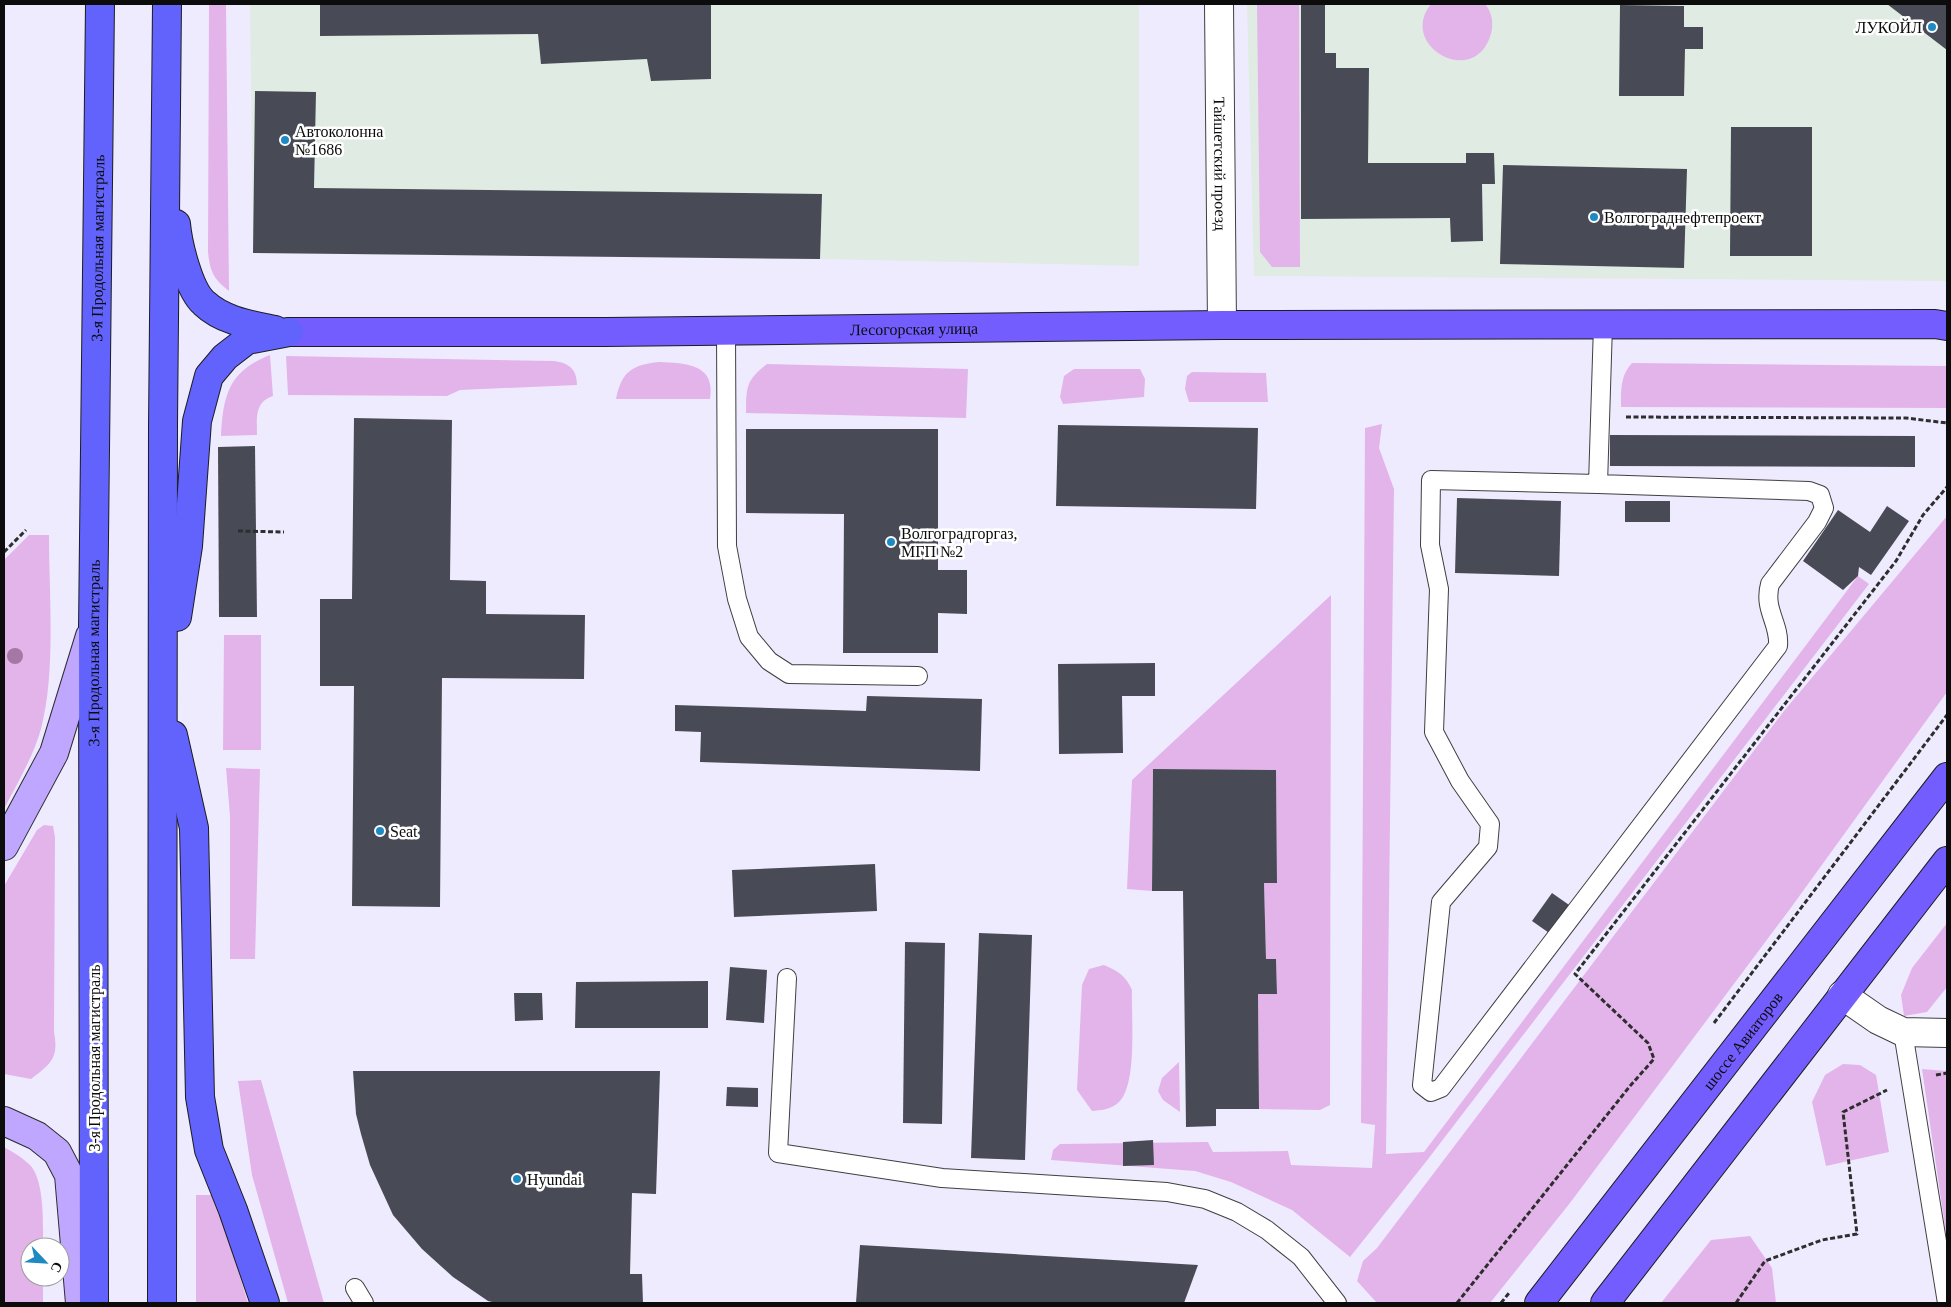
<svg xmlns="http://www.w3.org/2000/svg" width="1951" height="1307" viewBox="0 0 1951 1307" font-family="Georgia,serif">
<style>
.industrial{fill:#e0ece3}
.green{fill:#e3b4ea}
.building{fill:#484b55}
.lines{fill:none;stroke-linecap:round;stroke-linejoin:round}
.service-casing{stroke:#3f3f3f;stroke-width:20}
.minor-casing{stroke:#3f3f3f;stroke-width:30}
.secondary-casing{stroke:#2e2e2e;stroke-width:30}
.primary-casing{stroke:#1d1d1d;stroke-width:30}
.trunk-casing{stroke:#1d1d1d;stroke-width:30}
.path{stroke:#2e2e2e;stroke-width:3;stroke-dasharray:5 2.5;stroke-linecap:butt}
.service{stroke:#fff;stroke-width:18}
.minor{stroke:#fff;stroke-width:28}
.secondary{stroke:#bfa6ff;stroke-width:28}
.primary{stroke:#745dfe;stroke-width:28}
.trunk{stroke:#6163fc;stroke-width:28}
.tree{fill:#a478a3}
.poi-dot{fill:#1f89c1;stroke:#fff;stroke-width:2}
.labels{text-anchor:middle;stroke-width:5;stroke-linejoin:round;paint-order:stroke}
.poi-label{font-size:16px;fill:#0c0c0c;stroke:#fff;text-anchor:start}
.street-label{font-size:16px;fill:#0c0c0c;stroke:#fff}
</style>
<rect width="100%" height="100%" fill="#efebff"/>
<g class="industrial">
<polygon points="250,4 1139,4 1139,266 820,259 253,253"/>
<polygon points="1247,4 1947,4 1947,281 1254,276"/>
</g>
<g class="green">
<path d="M209,4h17l3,287c-16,-12 -19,-20 -21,-39z"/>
<polygon points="1257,4 1299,4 1300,267 1272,267 1260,252"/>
<path d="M1431,4h54c8,9 9,22 5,33 -18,51 -92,8 -59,-33z"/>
<path d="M270,355l3,41c-19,6 -16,23 -16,39l-36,1c2,-41 8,-65 49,-81z"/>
<path d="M286,356l268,5c15,2 23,8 23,24l-117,5 -13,6 -159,-1z"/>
<path d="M659,362c27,1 57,2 51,37h-94c6,-28 16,-34 43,-37z"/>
<path d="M1632,363l315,3v42l-326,-1c0,-16 -1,-31 11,-44z"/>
<path d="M767,364l201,5 -2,49 -220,-5c0,-25 0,-33 21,-49z"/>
<polygon points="1074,369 1140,369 1145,379 1144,397 1063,404 1060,397 1064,376"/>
<polygon points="1192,372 1266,373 1268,402 1189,402 1185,389 1187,376"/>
<polygon points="1382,424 1379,448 1394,489 1386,1154 1424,1152 1858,576 1869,584 1425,1163 1350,1257 1292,1210 1231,1182 1195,1171 1051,1160 1053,1150 1060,1144 1208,1142 1213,1152 1288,1151 1291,1165 1372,1168 1375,1125 1361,1123 1365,428"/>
<polygon points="1947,516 1947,692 1790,909 1570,1203 1490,1303 1377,1303 1357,1281 1363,1261 1377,1248 1784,711"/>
<path d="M29,535h20c0,60 7,137 -8,194 -8,28 -24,55 -37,80v-249z"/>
<polygon points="1331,595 1330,1105 1320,1110 1259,1109 1258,994 1277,994 1276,959 1266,959 1264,883 1277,882 1276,771 1153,770 1152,891 1127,889 1132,780"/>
<polygon points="224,635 261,635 261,750 223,750"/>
<polygon points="226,768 260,769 255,959 230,959 230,816"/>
<path d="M44,825l9,1 2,11 -1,195c5,26 -3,32 -23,47l-27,-5v-188l33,-56z"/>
<polygon points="1947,923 1947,987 1927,1012 1904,1016 1901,995 1912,968"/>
<path d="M1104,965c14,6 22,11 28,25 -1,26 6,96 -14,113 -8,7 -17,7 -26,8l-15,-21 5,-105 7,-16z"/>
<polygon points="1179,1062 1180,1112 1163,1100 1158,1091 1162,1078"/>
<polygon points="1843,1064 1860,1065 1876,1075 1889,1152 1826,1166 1812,1102 1825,1075"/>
<polygon points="1922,1069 1947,1071 1947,1240"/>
<polygon points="261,1080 324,1303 288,1303 252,1175 238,1081"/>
<path d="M4,1147c9,5 19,11 26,18 15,16 13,61 13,82h-13v30h13v26h-39z"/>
<polygon points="196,1195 215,1195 248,1303 196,1303"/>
<polygon points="1750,1236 1772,1268 1776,1303 1661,1303 1711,1240"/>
</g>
<g class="building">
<polygon points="320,4 711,4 711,79 651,81 647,59 541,64 538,34 320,36"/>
<polygon points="1301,4 1325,4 1325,53 1336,53 1336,68 1369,68 1368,163 1466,163 1466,153 1494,153 1495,184 1482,184 1483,241 1451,242 1450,218 1301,219"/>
<polygon points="1887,4 1947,4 1947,50"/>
<polygon points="1620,5 1684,6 1684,27 1703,27 1703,49 1685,49 1684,96 1619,96"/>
<polygon points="255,91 316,92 314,188 822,194 820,259 253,253"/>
<polygon points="1731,127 1812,127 1812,256 1730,256"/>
<polygon points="1503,165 1687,169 1684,268 1500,264"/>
<polygon points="354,418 452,420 450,580 486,581 486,614 585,615 584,679 442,678 440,907 352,906 354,686 320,686 320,599 352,599"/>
<polygon points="1058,425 1258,428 1256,509 1056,506"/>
<polygon points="746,429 938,429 938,570 967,570 967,614 938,613 938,653 843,653 844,514 746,513"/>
<polygon points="1610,435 1915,436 1915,467 1610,466"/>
<polygon points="255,446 257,617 219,617 218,447"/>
<polygon points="1457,498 1561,501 1559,576 1455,573"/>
<rect x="1625" y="501" width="45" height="21"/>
<polygon points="1887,506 1909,521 1871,575 1859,567 1858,576 1843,590 1803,561 1838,510 1870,532"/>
<polygon points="1155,663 1155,696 1122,696 1123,753 1059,754 1058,664"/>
<polygon points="867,696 982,699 980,771 700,762 701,732 675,731 675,705 866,711"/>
<polygon points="1153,769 1276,770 1277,883 1264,883 1266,959 1276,959 1277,994 1258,994 1259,1109 1216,1109 1216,1126 1186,1127 1183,891 1152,891"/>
<polygon points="875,864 877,911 734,917 732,870"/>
<polygon points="1552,893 1572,907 1552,935 1532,921"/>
<polygon points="979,933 1032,935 1025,1160 971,1158"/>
<polygon points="905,942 945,943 942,1124 903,1123"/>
<polygon points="730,967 767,970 764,1023 726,1020"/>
<polygon points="708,981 708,1028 575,1028 576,982"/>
<polygon points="514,993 542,993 543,1020 515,1021"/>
<polygon points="353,1071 660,1071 656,1194 632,1193 630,1274 642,1274 643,1303 496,1303 488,1301 453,1277 422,1249 393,1215 370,1165 361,1134 356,1114"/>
<polygon points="727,1087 758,1088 758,1107 726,1106"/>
<polygon points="1153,1140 1154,1165 1123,1166 1123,1142"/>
<polygon points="860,1245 1198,1265 1184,1303 856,1303"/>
</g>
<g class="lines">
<g class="service-casing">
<g id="service">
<polyline points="726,330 727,546 737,599 749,637 769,661 789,674 918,676"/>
<path d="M1598,484l-167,-4 -1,65 9,44 -5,143 26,49 30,43 -2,23 -47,55 -19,183 9,7 10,-4 337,-442c2,-23 -15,-36 -8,-62l47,-62 7,-14 -4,-13 -11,-4 -211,-7 5,-159"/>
<polyline points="787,978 778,1153 942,1178 1167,1192 1205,1199 1237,1212 1267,1230 1301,1257 1337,1303"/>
<polyline points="1903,1032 1947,1303"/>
<polyline points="355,1288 364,1303"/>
</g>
</g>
<g class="minor-casing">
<g id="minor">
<path id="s1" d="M1219,4l3,321"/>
<polyline points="1842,995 1878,1020 1903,1032 1947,1033"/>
</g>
</g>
<g class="secondary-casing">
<g id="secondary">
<polyline points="4,846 54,753 90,636"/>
<polyline points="4,1121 37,1136 57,1152 69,1175 80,1303"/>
</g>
</g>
<g class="primary-casing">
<g id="primary">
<path id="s2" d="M289,332h317l616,-7 713,-1 12,2"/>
<path id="s3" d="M1539,1303l408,-526"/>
<polyline points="1605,1303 1947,861"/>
</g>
</g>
<g class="trunk-casing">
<g id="trunk">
<path d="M176,224c2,21 13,66 28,79 19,18 47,22 71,27"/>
<polyline points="177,617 188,546 197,421 209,376 225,357 247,340 289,332"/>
<polyline points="173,735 194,828 200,1097 209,1150 233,1210 265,1303"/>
<path id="s4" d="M94,1303l-1,-675 7,-624"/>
<polyline points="162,1303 163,425 167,4"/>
</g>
</g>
<g class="path">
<polyline points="1626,417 1906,418 1947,423"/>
<polyline points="238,531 284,532"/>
<polyline points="4,552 26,530"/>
<polyline points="1714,1023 1947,715"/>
<polyline points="1936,1075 1947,1073"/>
<polyline points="1457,1303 1630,1086 1654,1059 1648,1043 1575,974 1896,561 1923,515 1947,487"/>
<polyline points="1501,1303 1509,1293"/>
<polyline points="1736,1303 1765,1261 1822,1240 1857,1234 1843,1112 1887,1090"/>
</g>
<use href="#service" class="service"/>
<use href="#minor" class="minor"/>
<use href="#secondary" class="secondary"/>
<use href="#primary" class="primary"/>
<use href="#trunk" class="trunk"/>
</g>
<circle class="tree" cx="15" cy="656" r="8"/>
<g class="poi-dot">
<circle cx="1932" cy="27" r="5"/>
<circle cx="285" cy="140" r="5"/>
<circle cx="1594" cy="217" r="5"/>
<circle cx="891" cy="542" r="5"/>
<circle cx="380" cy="831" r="5"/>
<circle cx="517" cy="1179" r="5"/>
</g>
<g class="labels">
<g class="poi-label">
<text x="1922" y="33" text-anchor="end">ЛУКОЙЛ</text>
<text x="295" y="137">Автоколонна<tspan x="295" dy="18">№1686</tspan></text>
<text x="1604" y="223">Волгограднефтепроект</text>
<text x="901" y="539">Волгоградгоргаз,<tspan x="901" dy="18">МГП №2</tspan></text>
<text x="390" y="837">Seat</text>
<text x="527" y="1185">Hyundai</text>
</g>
<g class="street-label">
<text dy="6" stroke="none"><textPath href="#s1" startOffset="160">Тайшетский проезд</textPath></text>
<text dy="6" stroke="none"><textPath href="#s4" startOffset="1055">3-я Продольная магистраль</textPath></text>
<text dy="6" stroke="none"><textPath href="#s2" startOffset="625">Лесогорская улица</textPath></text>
<text dy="6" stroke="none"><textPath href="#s4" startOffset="650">3-я Продольная магистраль</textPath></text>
<text dy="6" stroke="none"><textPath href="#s3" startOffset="332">шоссе Авиаторов</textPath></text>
<text transform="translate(94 1058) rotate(-90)" y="6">3-я Продольная магистраль</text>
</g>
</g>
<rect width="1951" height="1307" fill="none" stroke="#0c0c0c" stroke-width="10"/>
<g transform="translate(45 1262) rotate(115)"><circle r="24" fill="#ffffff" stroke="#9e9e9e"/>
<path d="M0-4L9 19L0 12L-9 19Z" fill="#1f89c1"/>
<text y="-8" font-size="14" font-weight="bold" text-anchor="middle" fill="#0c0c0c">С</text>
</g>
</svg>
